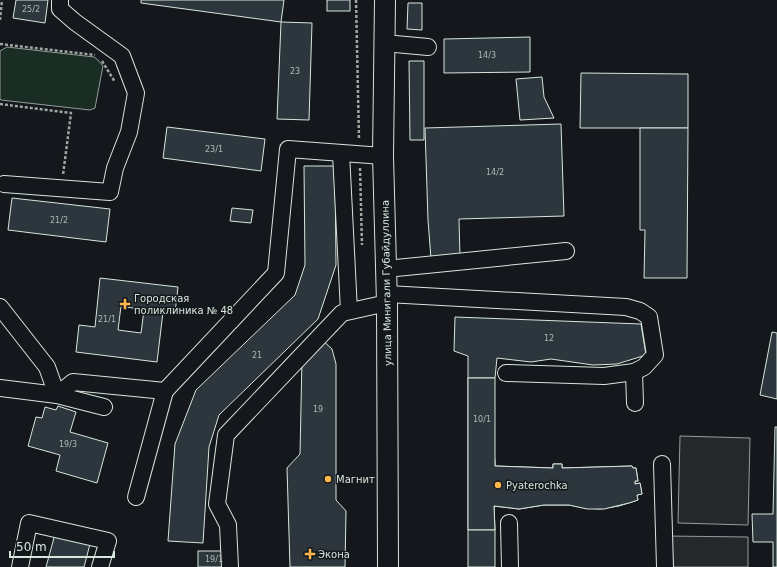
<svg xmlns="http://www.w3.org/2000/svg" width="777" height="567" viewBox="0 0 777 567" font-family="'DejaVu Sans',sans-serif">
<style>
.green{fill:#1a2d24;stroke:#939e99}
.parking{fill:#24282b;stroke:#939e99}
.building{fill:#2c363c;stroke:#d8e6dc;fill-rule:evenodd}
.lines{fill:none;stroke-linecap:round;stroke-linejoin:round}
.minor-casing{stroke:#d8e6dc;stroke-width:18}
.major-casing{stroke:#d8e6dc;stroke-width:22}
.path{stroke:#9da8a2;stroke-width:2.5;stroke-dasharray:3 2;stroke-linecap:butt}
.minor{stroke:#14181c;stroke-width:16}
.major{stroke:#14181c;stroke-width:20}
.poi-dot{fill:#ffb74d;stroke:#14181c;stroke-width:1.5}
.labels{text-anchor:middle;stroke-width:3;stroke-linejoin:round;paint-order:stroke}
.number-label{font-size:8px;fill:#adbab4}
.street-label{font-size:10px;fill:#d8e6dc;stroke:#14181c}
.poi-label{font-size:10px;fill:#d8e6dc;stroke:#14181c;text-anchor:start}
</style>
<rect width="100%" height="100%" fill="#14181c"/>
<polygon class="green" points="7,47 94,57 98,60 103,66 95,108 90,110 1,100 0,99 0,51"/>
<g class="parking">
<polygon points="680,436 750,438 748,525 678,523"/>
<polygon points="667,536 748,537 748,567 668,567"/>
</g>
<g class="building">
<polygon points="16,0 48,0 45,23 13,18"/>
<polygon points="141,0 284,0 281,22 141,3"/>
<rect x="327" y="0" width="23" height="11"/>
<polygon points="408,3 422,3 422,30 407,29"/>
<polygon points="281,22 312,23 309,120 277,119"/>
<polygon points="530,37 530,72 444,73 444,39"/>
<polygon points="409,61 424,61 424,140 410,140"/>
<polygon points="581,73 688,74 688,128 580,128"/>
<polygon points="542,77 544,97 554,118 520,120 516,79"/>
<polygon points="561,124 564,216 459,219 460,258 431,259 428,220 425,128"/>
<polygon points="167,127 265,139 261,171 163,158"/>
<polygon points="640,128 688,128 687,278 644,278 645,230 640,230"/>
<polygon points="304,166 335,166 336,265 318,319 219,415 209,447 203,543 168,541 175,444 196,390 295,295 305,265"/>
<polygon points="12,198 110,209 106,242 8,230"/>
<polygon points="232,208 253,210 251,223 230,221"/>
<path d="M100,278l78,9 -3,26 -12,-1 -6,50 -81,-10 3,-27 16,2zM121,306l23,4 -3,23 -23,-3z"/>
<polygon points="455,317 641,324 646,355 617,364 593,365 551,359 531,362 497,358 495,378 468,378 468,356 454,351"/>
<polygon points="772,332 777,333 777,399 760,395"/>
<polygon points="320,338 332,349 336,364 336,500 346,511 345,567 290,567 287,468 300,454 302,358"/>
<polygon points="468,378 495,460 495,466 553,468 553,464 562,464 562,468 632,466 633,468 636,468 638,481 635,481 635,484 640,483 642,494 637,495 638,500 619,506 600,509 585,508 569,505 544,505 519,509 494,506 495,530 468,530"/>
<polygon points="468,378 495,378 495,466 553,468 553,464 562,464 562,468 632,466 633,468 636,468 638,481 635,481 635,484 640,483 642,494 637,495 638,500 629,503 604,509 587,509 569,505 544,505 519,509 494,506 495,530 468,530"/>
<polygon points="58,406 76,412 70,432 108,443 97,483 56,471 60,455 28,446 36,417 42,418 45,407 56,410"/>
<polygon points="775,427 777,427 777,567 773,567 773,542 753,542 752,514 773,514"/>
<rect x="468" y="530" width="27" height="37"/>
<polygon points="55,534 90,544 84,567 46,567"/>
<rect x="198" y="551" width="32" height="16"/>
</g>
<g class="lines">
<g class="minor-casing">
<g id="minor">
<polyline points="384,43 428,47"/>
<polyline points="341,153 349,311"/>
<polyline points="4,184 110,192 115,168 129,132 136,93 122,56 75,22 60,9 60,0"/>
<polyline points="386,269 566,251"/>
<polyline points="387,294 626,307 640,311 649,317 655,355 644,367 634,372 604,376 506,373"/>
<polyline points="0,307 47,367 57,395 73,382 165,391 276,273 288,149 383,156"/>
<polyline points="634,372 635,403"/>
<polyline points="0,388 57,395 104,407"/>
<polyline points="662,464 665,567"/>
<polyline points="136,497 165,391"/>
<polyline points="509,523 510,567"/>
<polyline points="20,567 29,523 108,541 100,567"/>
<polyline points="230,567 228,525 217,504 226,435 342,313 387,303"/>
</g>
</g>
<g class="major-casing">
<polyline id="major" points="385,0 383,156 387,303 388,567"/>
</g>
<g class="path">
<polyline points="356,0 359,139"/>
<polyline points="0,20 2,0"/>
<polyline points="0,44 95,55"/>
<polyline points="102,61 115,82"/>
<polyline points="0,104 71,113 63,175"/>
<polyline points="360,168 362,245"/>
</g>
<use href="#minor" class="minor"/>
<use href="#major" class="major"/>
</g>
<g class="poi-dot">
<path d="M123 298h4v4h4v4h-4v4h-4v-4h-4v-4h4z"/>
<circle cx="328" cy="479" r="4"/>
<circle cx="498" cy="485" r="4"/>
<path d="M308 548h4v4h4v4h-4v4h-4v-4h-4v-4h4z"/>
</g>
<g class="labels">
<g class="number-label">
<text x="31" y="12">25/2</text>
<text x="487" y="58">14/3</text>
<text x="295" y="74">23</text>
<text x="214" y="152">23/1</text>
<text x="495" y="175">14/2</text>
<text x="59" y="223">21/2</text>
<text x="107" y="322">21/1</text>
<text x="549" y="341">12</text>
<text x="257" y="358">21</text>
<text x="318" y="412">19</text>
<text x="482" y="422">10/1</text>
<text x="68" y="447">19/3</text>
<text x="214" y="562">19/1</text>
</g>
<g class="street-label">
<text transform="translate(386 283) rotate(-91)" y="4">улица Минигали Губайдуллина</text>
</g>
<g class="poi-label">
<text x="134" y="302">Городская<tspan x="134" dy="12">поликлиника № 48</tspan></text>
<text x="336" y="483">Магнит</text>
<text x="506" y="489">Pyaterochka</text>
<text x="318" y="558">Экона</text>
</g>
</g>
<path d="M10 551v6h104v-6" fill="none" stroke="#d8e6dc" stroke-width="2"/>
<text x="16" y="551" font-size="12" fill="#d8e6dc" stroke="#14181c" stroke-width="3" paint-order="stroke">50 m</text>
</svg>
